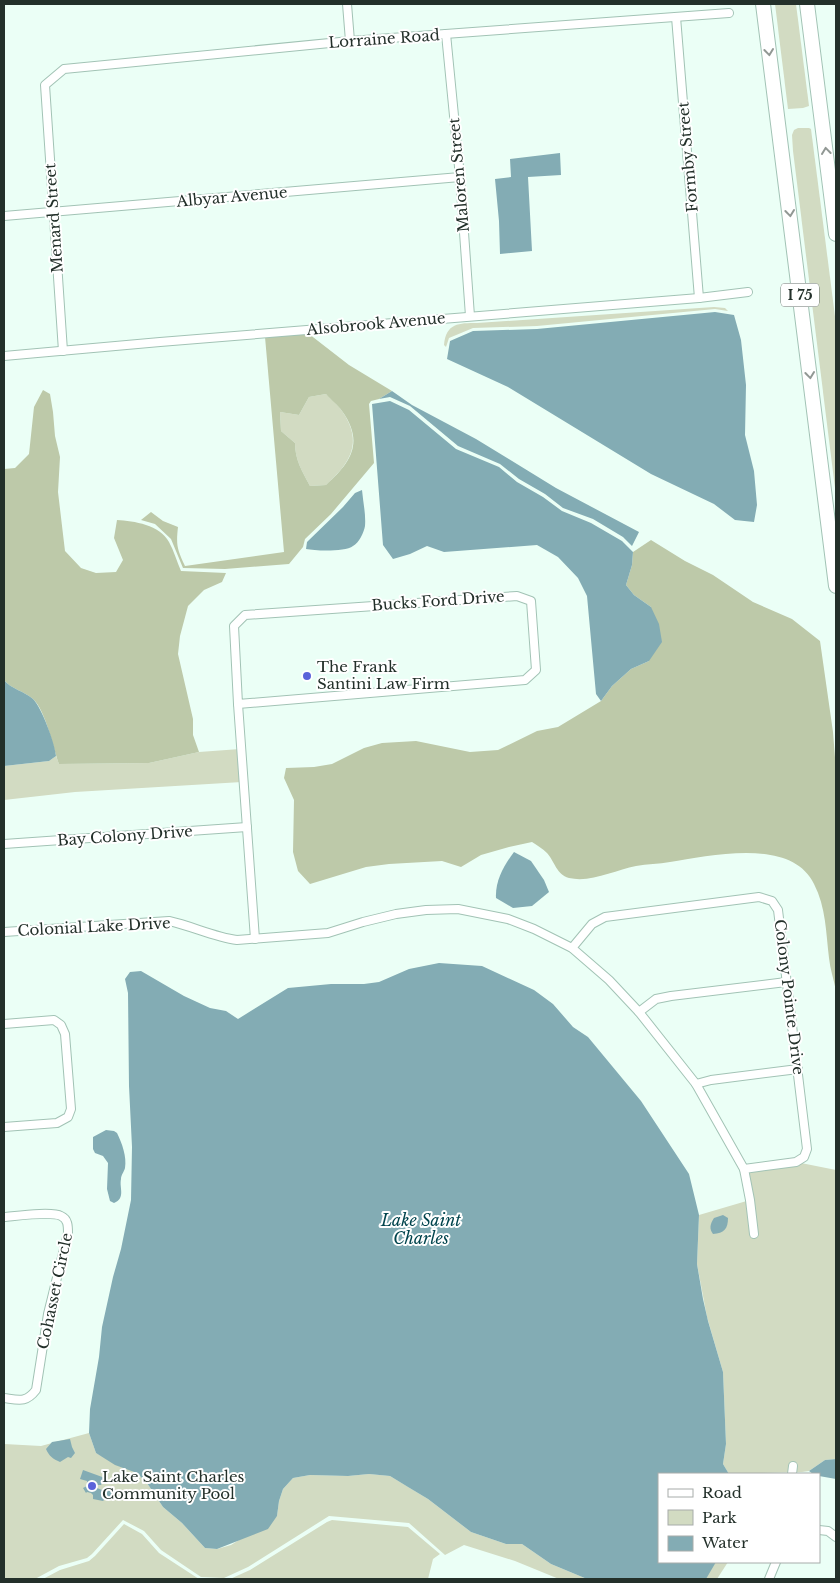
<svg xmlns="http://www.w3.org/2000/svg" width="840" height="1583" viewBox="0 0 840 1583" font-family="'Libre Baskerville',serif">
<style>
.green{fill:#d2dbc2}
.forest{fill:#bdc9a9;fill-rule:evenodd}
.water{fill:#83acb4}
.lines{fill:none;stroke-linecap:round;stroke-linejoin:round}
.street-casing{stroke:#a2c3b5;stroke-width:10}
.highway-casing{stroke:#a2c3b5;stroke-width:16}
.street{stroke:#fff;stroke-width:8}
.highway{stroke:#fff;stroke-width:14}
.oneway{stroke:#919894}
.poi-dot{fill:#5b63da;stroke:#fff;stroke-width:2}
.labels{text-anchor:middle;stroke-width:4;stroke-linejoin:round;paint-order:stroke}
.shield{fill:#fff;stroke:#656e6a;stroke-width:1}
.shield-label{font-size:14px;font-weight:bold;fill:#23302a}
.street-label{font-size:15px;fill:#23302a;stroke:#fff}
.poi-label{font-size:15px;fill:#23302a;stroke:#fff;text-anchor:start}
.water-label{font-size:16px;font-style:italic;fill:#01444d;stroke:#fff}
</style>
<rect width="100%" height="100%" fill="#ebfff6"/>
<g class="green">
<polygon points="775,4 796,4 809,106 803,108 788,109"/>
<polygon points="798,128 809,128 811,129 836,324 836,496 793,151 792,135 794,130"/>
<path d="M714,307l11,1 3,3 -13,-2 -178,17 -64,2 -24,10 -3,9 -2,-2c2,-22 15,-22 33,-22z"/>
<path d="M326,394c6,6 12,11 16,17 22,32 8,52 -16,74l-16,1c-8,-15 -15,-26 -15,-43l-14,-12 -1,-19 19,3 10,-18z"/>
<polygon points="240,749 242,782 75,792 4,800 4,766 49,761 56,756 59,764 149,763 199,752"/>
<polygon points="796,1162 836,1170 836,1459 825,1460 809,1471 802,1472 729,1474 723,1464 726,1444 723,1372 707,1317 697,1264 699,1215 750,1200 744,1169"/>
<polygon points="89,1433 96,1453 137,1473 147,1483 163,1507 182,1523 205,1548 217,1549 231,1545 277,1516 279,1501 283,1489 293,1478 310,1475 348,1476 369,1474 390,1476 428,1499 471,1532 506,1544 522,1544 551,1564 587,1579 559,1579 515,1561 464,1545 445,1555 409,1523 329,1516 248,1567 224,1578 201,1577 161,1550 144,1531 123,1520 92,1554 87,1558 59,1566 35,1579 4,1579 4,1444 41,1446"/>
<polygon points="332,1520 408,1527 440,1554 433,1559 428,1579 230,1579 250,1570 327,1522"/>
<polygon points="124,1524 142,1534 159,1553 199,1579 43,1579 60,1570 89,1561 95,1556"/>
<polygon points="712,1562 728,1562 717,1579 706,1579"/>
</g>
<g class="forest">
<path d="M309,334l40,31 43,26 -13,8 -8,2 -2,3 5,59 -43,51 -26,25 -2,8 -14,17 -64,5 -42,-1 -12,-29 -16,-15 -14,-4 10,-8 12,9 15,6c-2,18 -1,22 7,39l99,-14 -19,-215zM326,394c5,6 12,11 16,17 23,32 8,52 -16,74l-16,1c-8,-15 -15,-26 -15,-43l-14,-12 -1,-19 19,3 10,-18z"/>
<path d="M43,390l7,4 3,18 2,24 5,21 -2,35 7,59 16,17 15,5 20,-1 7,-12 -9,-22 3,-18c17,1 43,5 52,22 5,9 8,20 12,29l45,2 -4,9 -18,8 -16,16 -8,30 -2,18 15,65v16l6,17 -50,11 -90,1c-6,-16 -13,-53 -26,-65 -9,-8 -22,-10 -29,-19v-211l11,-1 14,-14 5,-47z"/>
<path d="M651,540l34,21 28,14 40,27 39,17 28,22 13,91 3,38v221c-2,-11 -6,-22 -7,-33 -3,-25 -3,-51 -15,-74 -23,-47 -103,-28 -144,-22 -11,2 -23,2 -34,4 -21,4 -45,17 -67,12 -13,-4 -14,-16 -22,-25 -4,-4 -10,-8 -15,-11l-23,5 -28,8 -20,12 -19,-6 -53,3 -23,3 -56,17 -12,-13 -5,-19 1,-52 -10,-22 2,-10 28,-1 18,-3 32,-16 18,-5 34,-2 54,11 28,-2 39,-19 21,-4 43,-26 11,-15 19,-17 18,-8 2,-54 -17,-12 -8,-10 6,-20 1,-13z"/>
</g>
<g class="water">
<polygon points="560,153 561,175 528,177 532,251 500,254 499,221 495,179 511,177 510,159"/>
<polygon points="715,312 734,315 741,340 746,385 745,435 754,471 757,505 754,522 735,520 714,504 651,474 508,387 447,359 450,341 473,331 537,329"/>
<polygon points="392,391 412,405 476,439 556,488 639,532 632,546 623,537 593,519 563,508 545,494 519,479 500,464 458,446 410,406 390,397 379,399"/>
<polygon points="390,401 409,410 456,449 499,467 517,482 543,497 562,511 591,523 622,541 633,552 632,565 626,585 634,595 651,607 659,624 662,642 649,661 631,669 612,686 601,701 596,694 587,596 578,578 558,557 537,545 444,552 427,546 410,554 393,559 383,545 372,404"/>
<path d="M362,490c1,12 4,24 3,36 -1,6 -6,17 -12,20 -8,6 -37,5 -47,3l1,-7 36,-35 12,-14z"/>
<path d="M4,680c7,9 20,11 29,19 9,9 22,45 23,57l-7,5 -45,5z"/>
<path d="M514,852l17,9 13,19 5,12 -17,14 -19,2 -17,-10c-1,-17 8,-33 18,-46z"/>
<polygon points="439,963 482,966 534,990 553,1004 573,1027 588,1037 641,1101 689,1174 699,1215 697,1264 703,1299 708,1321 723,1372 726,1444 723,1464 729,1474 659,1474 659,1562 716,1562 706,1579 587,1579 551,1564 522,1544 506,1544 471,1532 428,1499 408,1487 390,1476 369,1474 348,1476 310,1475 293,1478 283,1489 279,1501 277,1516 268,1529 217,1549 205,1548 182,1523 163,1507 147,1483 137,1473 115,1465 96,1453 89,1433 90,1409 99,1357 102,1327 113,1277 121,1249 131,1200 132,1147 129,1086 128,993 125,979 130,972 141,971 184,996 210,1008 226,1011 238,1019 288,988 331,984 364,984 379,982 409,969"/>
<path d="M106,1130l8,1 3,2c5,10 10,24 8,35 -1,4 -4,7 -4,11 -2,9 5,19 -7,24l-4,-2 -3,-12 1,-26 -5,-7 -8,-3 -2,-4v-12z"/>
<path d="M723,1215l5,3c0,11 -4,15 -15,16 -4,-5 -3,-10 1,-16z"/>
<path d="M70,1439l2,8 3,6 -4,5 -3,-1 -8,5c-7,-3 -11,-6 -14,-13l6,-7z"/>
<polygon points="836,1459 836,1479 819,1476 819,1474 813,1474 809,1471 825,1460"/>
<polygon points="83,1470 105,1478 101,1485 98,1485 97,1488 102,1490 105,1487 110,1487 114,1492 112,1496 105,1499 103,1501 93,1499 93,1495 91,1493 87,1492 86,1493 83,1488 87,1486 87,1481 80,1479"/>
</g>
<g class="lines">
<g class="street-casing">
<g id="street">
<polyline points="347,4 350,41"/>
<polyline points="676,17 699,298"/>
<polyline points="446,34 460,177 470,316"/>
<polyline points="4,216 460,177"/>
<polyline points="63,351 45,85 64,69 350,41 729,13"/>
<polyline points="4,356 160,342 699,298 748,292"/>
<polygon points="517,596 531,601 536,670 525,680 238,704 234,626 245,615"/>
<polyline points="238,704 255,939"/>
<polyline points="4,844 247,827"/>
<path d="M4,932l165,-11c23,5 45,16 68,19l91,-7 35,-11 33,-8 30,-4 32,-1 50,10 26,10 38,19 37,32 30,32 57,72 48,85 6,31 4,34"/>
<polyline points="572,948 592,924 605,917 759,897 772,901 778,910 807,1149 804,1157 796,1162 744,1169"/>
<polyline points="639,1012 656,999 671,996 786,982"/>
<polyline points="4,1024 54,1020 61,1025 65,1034 71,1109 68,1117 57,1123 4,1127"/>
<polyline points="696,1084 711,1080 798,1069"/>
<path d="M4,1217c12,-1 48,-6 57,-1 7,3 7,10 7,17l-20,81 -12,76c-10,13 -17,10 -32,8"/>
<polyline points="792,1474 793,1466"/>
<polyline points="819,1530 828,1531 836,1537"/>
<polyline points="769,1579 776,1562"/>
</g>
</g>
<g class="highway-casing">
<g id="highway">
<polyline points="763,4 836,586"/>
<polyline points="807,4 836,234"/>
</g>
</g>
<use href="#street" class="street"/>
<use href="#highway" class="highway"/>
</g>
<defs><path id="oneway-chevron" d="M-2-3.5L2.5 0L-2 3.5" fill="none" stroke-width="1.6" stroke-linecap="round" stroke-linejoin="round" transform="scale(1.25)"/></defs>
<g class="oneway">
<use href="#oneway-chevron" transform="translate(769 52) rotate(83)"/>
<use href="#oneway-chevron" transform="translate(826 151) rotate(-97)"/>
<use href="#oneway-chevron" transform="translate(790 213) rotate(83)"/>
<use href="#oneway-chevron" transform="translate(810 375) rotate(83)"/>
</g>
<g class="poi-dot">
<circle cx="307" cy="676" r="5"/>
<circle cx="92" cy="1486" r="5"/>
</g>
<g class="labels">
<rect class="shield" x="781" y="283.5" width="38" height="23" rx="4"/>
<g class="shield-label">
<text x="800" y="300">I 75</text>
</g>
<g class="street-label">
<text transform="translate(384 39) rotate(-4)" y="5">Lorraine Road</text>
<text transform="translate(688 157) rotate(-95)" y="5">Formby Street</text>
<text transform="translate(459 175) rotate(-95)" y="5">Maloren Street</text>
<text transform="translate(232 197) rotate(-5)" y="5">Albyar Avenue</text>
<text transform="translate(54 218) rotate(-94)" y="5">Menard Street</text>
<text transform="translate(376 324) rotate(-5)" y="5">Alsobrook Avenue</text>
<text transform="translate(438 601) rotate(-4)" y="5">Bucks Ford Drive</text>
<text transform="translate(125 836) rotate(-4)" y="5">Bay Colony Drive</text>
<text transform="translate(94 927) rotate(-3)" y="5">Colonial Lake Drive</text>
<text transform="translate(789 997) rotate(83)" y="5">Colony Pointe Drive</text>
<text transform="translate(55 1291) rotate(-78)" y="5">Cohasset Circle</text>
</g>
<g class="poi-label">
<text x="317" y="672">The Frank<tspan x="317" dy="17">Santini Law Firm</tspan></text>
<text x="102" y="1482">Lake Saint Charles<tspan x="102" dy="17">Community Pool</tspan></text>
</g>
<g class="water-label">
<text x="421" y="1226">Lake Saint<tspan x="421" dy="18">Charles</tspan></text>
</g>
</g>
<rect width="840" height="1583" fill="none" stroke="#23302a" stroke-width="10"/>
<rect x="658" y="1473" width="162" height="90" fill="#ffffff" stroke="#a7acaa"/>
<rect x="668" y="1489" width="25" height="8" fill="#ffffff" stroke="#a7acaa"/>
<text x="702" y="1498" font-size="15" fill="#23302a">Road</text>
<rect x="668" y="1510" width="25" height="15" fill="#d2dbc2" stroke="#a7acaa"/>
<text x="702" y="1523" font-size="15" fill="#23302a">Park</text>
<rect x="668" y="1536" width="25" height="15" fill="#83acb4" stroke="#a7acaa"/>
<text x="702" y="1548" font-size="15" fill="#23302a">Water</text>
</svg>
